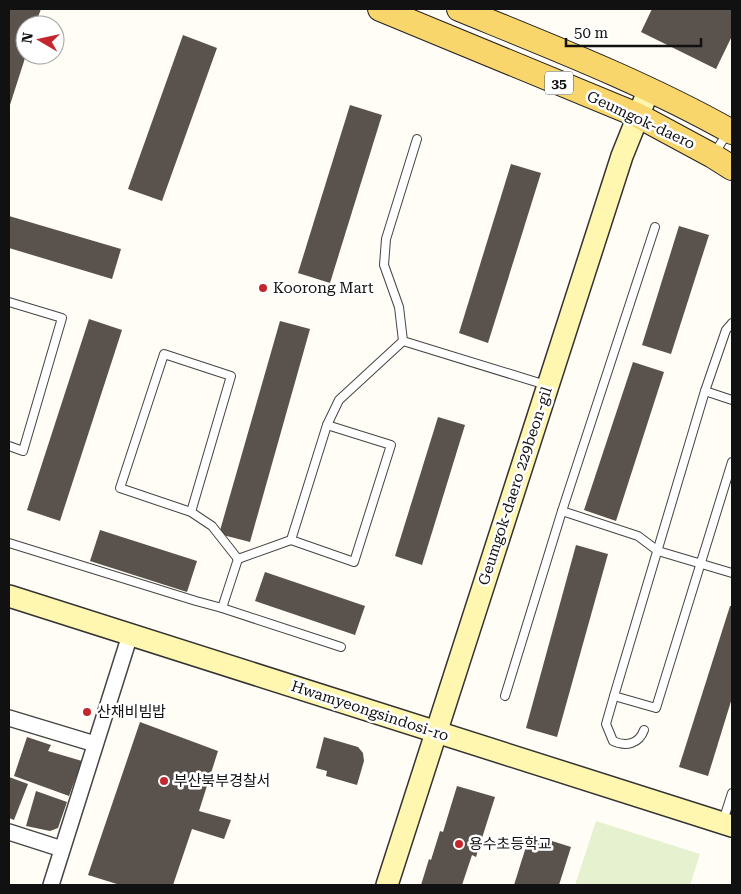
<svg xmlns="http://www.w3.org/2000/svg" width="741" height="894" viewBox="0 0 741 894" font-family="'Roboto Serif','Noto Sans KR',serif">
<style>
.pitch{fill:#e6f2cf}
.building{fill:#5a524d}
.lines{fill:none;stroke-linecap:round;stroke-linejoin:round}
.lane-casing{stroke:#444;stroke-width:10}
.street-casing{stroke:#444;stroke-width:18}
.secondary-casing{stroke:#333;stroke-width:24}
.primary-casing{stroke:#222;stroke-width:26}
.lane{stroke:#fff;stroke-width:8}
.street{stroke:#fff;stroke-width:15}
.secondary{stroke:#fff6b0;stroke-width:21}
.primary{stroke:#f9d66b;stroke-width:24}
.poi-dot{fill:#c4262e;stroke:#fff;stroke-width:2}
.labels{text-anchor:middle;stroke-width:5;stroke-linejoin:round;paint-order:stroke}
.shield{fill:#fff;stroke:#585858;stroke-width:1}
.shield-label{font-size:14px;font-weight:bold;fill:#111}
.street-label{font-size:15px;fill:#111;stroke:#fff}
.poi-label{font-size:15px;fill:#111;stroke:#fff;text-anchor:start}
</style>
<rect width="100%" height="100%" fill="#fffdf5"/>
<polygon class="pitch" points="596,821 700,854 690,885 575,885"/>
<g class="building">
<polygon points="9,9 41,9 35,25 25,25 26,55 9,108"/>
<polygon points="652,9 732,9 732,36 716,69 641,32"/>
<polygon points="183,35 217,48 162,201 128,189"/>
<polygon points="350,105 382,115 330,283 298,273"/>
<polygon points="511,164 541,173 488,343 459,333"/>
<polygon points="9,216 121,249 112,279 9,248"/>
<polygon points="679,226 709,235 671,354 642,345"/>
<polygon points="89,319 122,330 60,521 27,510"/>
<polygon points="280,321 310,329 250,542 219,534"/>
<polygon points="633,362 664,372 616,521 584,510"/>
<polygon points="438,417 465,425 422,565 395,556"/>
<polygon points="100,530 197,561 187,592 90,561"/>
<polygon points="576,545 608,554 557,737 526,728"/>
<polygon points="265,572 365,606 355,635 255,601"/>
<polygon points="730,606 732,606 732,698 708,776 679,767"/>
<polygon points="140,722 218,751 199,811 231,820 224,839 192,829 173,885 120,885 88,875"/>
<polygon points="27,737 51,745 48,751 82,761 69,796 14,776"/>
<polygon points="324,737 358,747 363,753 364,761 357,785 326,776 327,771 316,768"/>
<polygon points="9,777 28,784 14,820 9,818"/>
<polygon points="457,786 495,797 476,857 472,855 462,885 421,885 429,859 431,860 440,831 443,832"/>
<polygon points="36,791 67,802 58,828 50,831 26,826"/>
<polygon points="530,834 571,847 559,885 514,885"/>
</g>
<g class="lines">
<g class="lane-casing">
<g id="lane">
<polyline points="714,154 728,132"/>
<polyline points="9,302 62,318 23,451 9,446"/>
<polyline points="403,341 546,385"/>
<polyline points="705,391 726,330 732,323"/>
<polyline points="732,400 705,391 614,696 656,708 732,462"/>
<polyline points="562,511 655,227"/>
<polyline points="191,512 231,376 164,354 120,488 191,512 212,526 238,559 291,540 327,425 339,400 403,341 399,307 384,265 386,239 417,139"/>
<polyline points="291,540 354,562 391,445 327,425"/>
<polyline points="9,543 196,601 222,608 341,647"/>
<polyline points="222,608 238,559"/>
<polyline points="505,696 562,511 638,536 658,551 732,573"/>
<path d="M614,696l-8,28 7,17c13,6 26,3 31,-11"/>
<polyline points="723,821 732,793"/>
</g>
</g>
<g class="street-casing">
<g id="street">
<polyline points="9,718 95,744"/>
<polyline points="9,832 62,849"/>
<polyline points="51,885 130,635"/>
</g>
</g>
<g class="secondary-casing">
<g id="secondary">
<polyline points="9,596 732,826"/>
<polyline points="387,885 622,156 649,89"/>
</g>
</g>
<g class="primary-casing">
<g id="primary">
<polyline points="380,9 637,115 713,156 732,168"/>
<path d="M459,9c93,38 186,74 273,123"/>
</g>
</g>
<use href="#lane" class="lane"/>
<use href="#street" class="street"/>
<use href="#secondary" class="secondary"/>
<use href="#primary" class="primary"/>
</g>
<g class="poi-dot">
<circle cx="263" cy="288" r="5"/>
<circle cx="87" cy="712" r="5"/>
<circle cx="164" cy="781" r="5"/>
<circle cx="459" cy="844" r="5"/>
</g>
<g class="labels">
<rect class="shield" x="545" y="71.5" width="28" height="23" rx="4"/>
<g class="shield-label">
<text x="559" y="88">35</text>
</g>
<g class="street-label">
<text transform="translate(641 120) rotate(25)" y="5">Geumgok-daero</text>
<text transform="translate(515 486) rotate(-72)" y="5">Geumgok-daero 229beon-gil</text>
<text transform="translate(370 711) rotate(18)" y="5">Hwamyeongsindosi-ro</text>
</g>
<g class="poi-label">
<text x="273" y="293">Koorong Mart</text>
<text x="97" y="717">산채비빔밥</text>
<text x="174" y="786">부산북부경찰서</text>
<text x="469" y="849">용수초등학교</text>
</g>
</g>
<rect width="741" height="894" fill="none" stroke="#111111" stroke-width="20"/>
<g transform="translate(40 40) rotate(279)"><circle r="24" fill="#ffffff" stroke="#a0a0a0"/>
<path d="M0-4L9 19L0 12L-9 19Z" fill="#c4262e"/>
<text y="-8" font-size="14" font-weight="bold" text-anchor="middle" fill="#111111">N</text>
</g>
<path d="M566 38v8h135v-8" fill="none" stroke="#111111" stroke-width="2.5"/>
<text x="574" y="38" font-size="15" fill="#111111" stroke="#ffffff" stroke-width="4" paint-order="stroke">50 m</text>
</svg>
